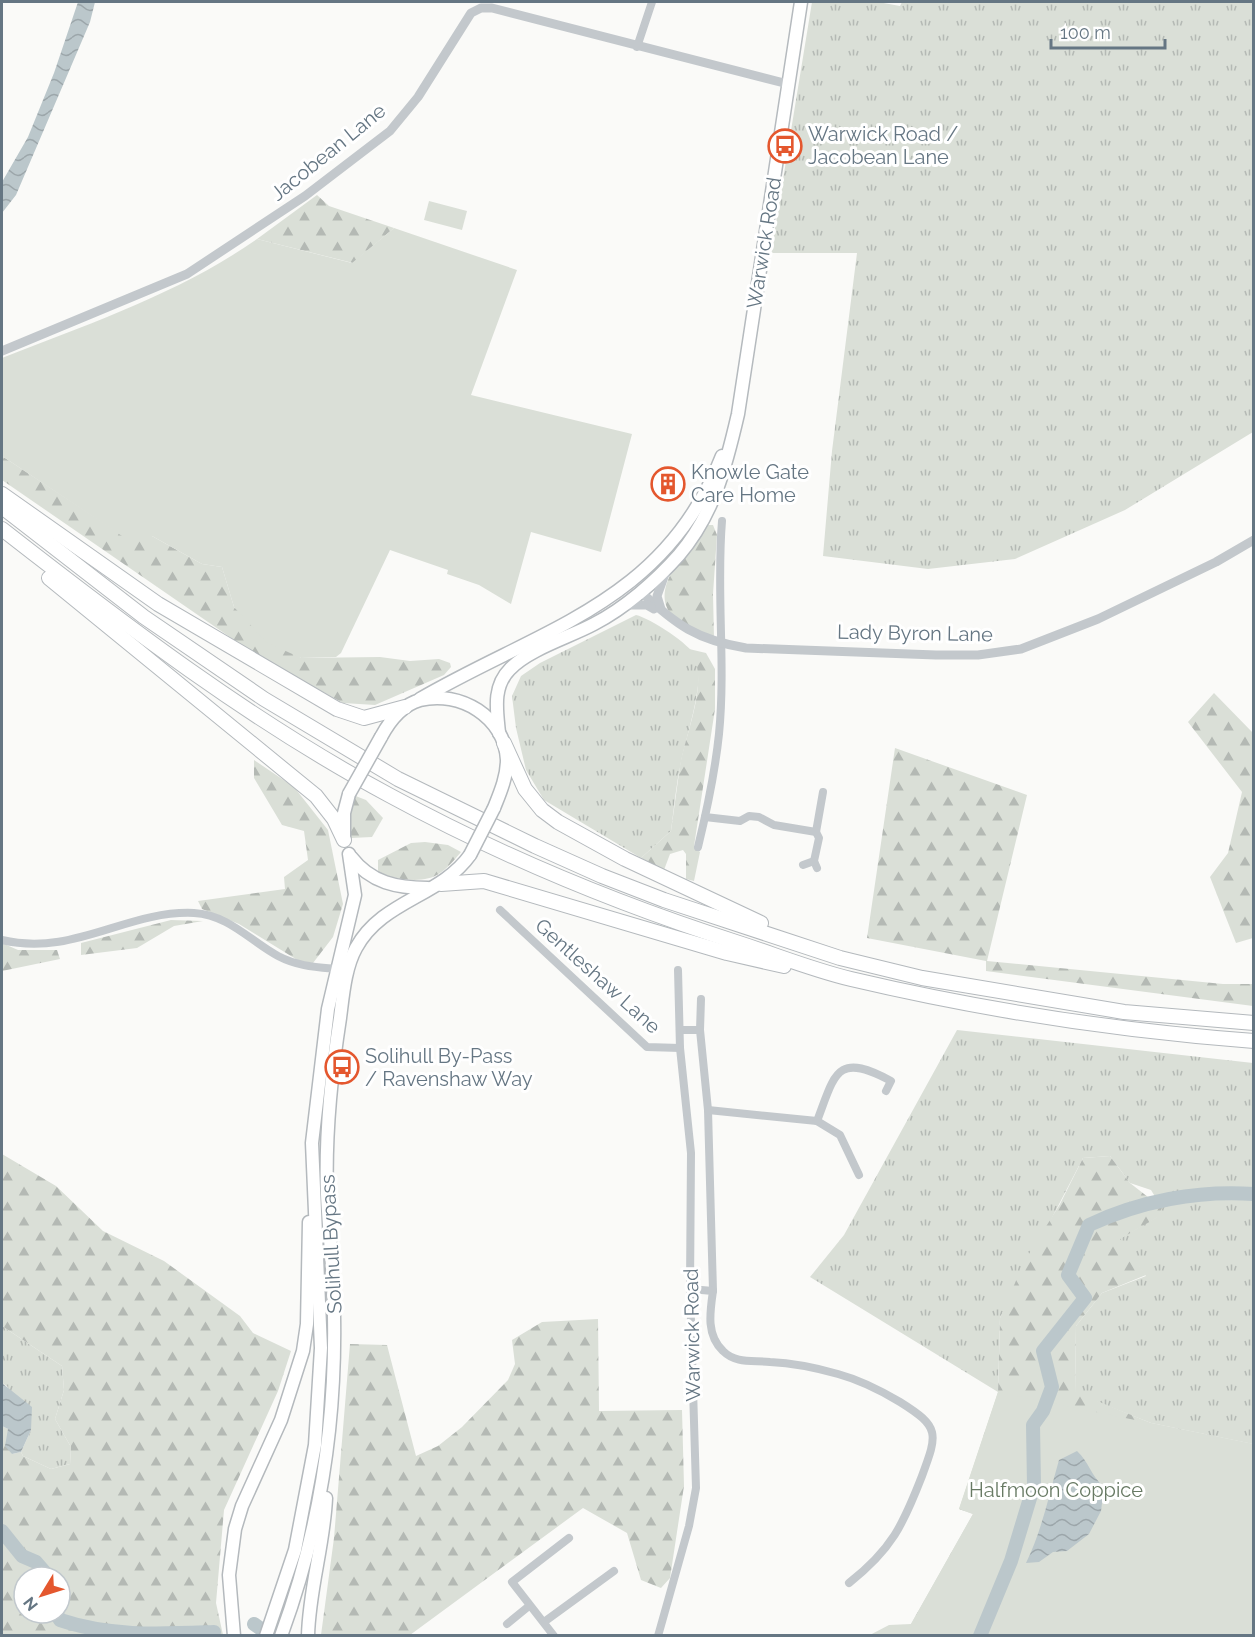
<svg xmlns="http://www.w3.org/2000/svg" width="1255" height="1637" viewBox="0 0 1255 1637" font-family="Raleway,sans-serif">
<style>
.grass{fill:url(#grass-tufts)}
.forest{fill:url(#forest-firs);fill-rule:evenodd}
.park{fill:#dadfd7}
.water{fill:url(#water-waves)}
.lines{fill:none;stroke-linecap:round;stroke-linejoin:round}
.stream{stroke:#bbc7cb;stroke-width:2}
.river{stroke:#bbc7cb;stroke-width:14}
.primary-casing{stroke:#b5babe;stroke-width:15}
.trunk-casing{stroke:#b4b9bd;stroke-width:15}
.motorway-casing{stroke:#b4b9bd;stroke-width:16}
.minor{stroke:#c3c8cc;stroke-width:8}
.tertiary{stroke:#c3c8cc;stroke-width:9}
.primary{stroke:#fff;stroke-width:12}
.trunk{stroke:#fff;stroke-width:12}
.motorway{stroke:#fff;stroke-width:14}
.trunk-bridge-casing{stroke:#b4b9bd;stroke-width:15;stroke-linecap:butt}
.trunk-bridge{stroke:#fff;stroke-width:12}
.labels{text-anchor:middle;stroke-width:6;stroke-linejoin:round;paint-order:stroke}
.poi-label{font-size:20px;fill:#657683;stroke:#fff;text-anchor:start}
.street-label{font-size:20px;fill:#657683;stroke:#fff}
.park-label{font-size:20px;fill:#687a64;stroke:#fff}
</style>
<defs>
<pattern id="grass-tufts" width="24" height="20" patternUnits="userSpaceOnUse" patternTransform="scale(1.5)"><rect width="24" height="20" fill="#dadfd7"/><path d="M3 7l-1-3M5 7V3M7 7l1-3M15 17l-1-3M17 17v-4M19 17l1-3" fill="none" stroke="#b4b9b4"/></pattern>
<pattern id="forest-firs" width="22" height="20" patternUnits="userSpaceOnUse" patternTransform="scale(1.5)"><rect width="22" height="20" fill="#dadfd7"/><path d="M5 1l3.5 6h-7zM16 11l3.5 6h-7z" fill="#b4b9b4"/></pattern>
<pattern id="water-waves" width="16" height="10" patternUnits="userSpaceOnUse" patternTransform="scale(1.5)"><rect width="16" height="10" fill="#bbc7cb"/><path d="M0 5q4-4 8 0t8 0" fill="none" stroke="#9ca6aa"/></pattern>
</defs>
<rect width="100%" height="100%" fill="#fafaf8"/>
<g class="grass">
<polygon points="812,2 878,2 900,6 902,2 1253,2 1253,432 1125,510 1015,559 928,569 823,556 832,451 857,253 771,253"/>
<path d="M636,615c14,3 54,29 60,42 10,22 -10,80 -15,105 -5,23 -7,46 -10,69l-30,27 -97,-58 -18,-30 -10,-42 -4,-32 9,-20 19,-13z"/>
<polygon points="957,1030 1253,1063 1253,1444 1151,1423 1075,1393 1076,1326 1102,1293 1146,1276 1119,1239 1157,1217 1162,1208 1151,1190 1130,1183 1110,1156 1083,1158 1000,1318 998,1392 810,1277 844,1235"/>
<polygon points="2,1326 62,1366 64,1390 55,1419 71,1447 70,1464 51,1469 23,1456 21,1452 31,1430 7,1386 2,1383"/>
</g>
<g class="forest">
<polygon points="317,195 329,206 394,228 353,263 257,239"/>
<polygon points="2,456 122,535 152,536 202,564 222,567 234,607 301,658 380,657 410,661 439,659 450,663 451,667 444,675 375,705 343,703 253,653 2,480"/>
<path d="M708,525h5l4,10 -4,59 1,44c-11,-5 -29,-10 -38,-18 -32,-30 12,-69 32,-95z"/>
<path d="M689,649l17,4 9,16v40l-21,137 6,6 -6,29 -8,-2v-25l-3,-4 -13,4 -6,16 -23,-12 30,-27c3,-22 6,-44 9,-65 5,-32 32,-90 9,-117z"/>
<polygon points="1214,693 1253,733 1253,938 1236,943 1210,877 1228,853 1242,792 1188,722"/>
<polygon points="895,748 1027,795 987,961 1223,984 1253,984 1253,1006 986,971 986,961 867,938"/>
<polygon points="254,760 294,787 328,830 343,904 333,937 313,963 299,961 239,924 202,909 198,901 285,889 284,877 308,860 304,831 282,825 254,778"/>
<polygon points="353,795 366,800 383,818 372,837 351,838 347,823"/>
<path d="M425,842l23,3 13,7c-6,7 -13,16 -21,21 -16,12 -45,6 -62,0v-13l33,-17z"/>
<polygon points="171,920 203,921 174,926 137,948 81,955 81,943"/>
<polygon points="2,943 18,950 57,950 60,959 2,971"/>
<path d="M2,1154l54,32 47,45 61,30 76,55 13,17 38,18 -13,40 -54,119 -8,93 7,32h-221v-209l6,3 4,25 9,-2 2,4 28,13 19,-5 1,-17 -16,-28 9,-29 -2,-24 -60,-40zM24,1577h36v36h-36z"/>
<polygon points="1110,1156 1130,1183 1162,1208 1158,1217 1120,1239 1146,1275 1102,1293 1076,1326 1075,1392 1151,1423 1253,1444 1130,1558 887,1636 911,1624 973,1514 959,1509 998,1392 1000,1318 1024,1262 1060,1204 1083,1158"/>
<polygon points="598,1319 599,1411 682,1410 684,1486 670,1578 661,1588 641,1580 627,1533 583,1508 410,1635 321,1635 334,1538 350,1344 387,1345 416,1456 438,1446 462,1427 508,1380 515,1364 512,1340 542,1322"/>
</g>
<g class="park">
<polygon points="429,201 467,211 462,230 424,220"/>
<path d="M394,228l123,42 -46,125 161,39 -31,118 -70,-20 -20,72 -32,-19 -32,-11 1,-4 -58,-20 -49,103 -5,4 -35,1 -35,-16 -32,-35 -12,-40 -20,-3 -50,-28h-30l-120,-80v-98c87,-34 178,-65 255,-119l95,24z"/>
<polygon points="998,1392 1253,1444 1253,1635 868,1636 889,1625 911,1624 973,1514 959,1509"/>
</g>
<g class="water">
<polygon points="78,2 95,2 90,22 16,195 2,213 2,182 28,137 54,73"/>
<polygon points="2,1383 32,1407 31,1430 21,1452 12,1454 5,1446 8,1429 2,1426"/>
<path d="M1077,1451c12,11 14,25 27,36l-3,24 -12,23 -22,17 -14,1 -14,10 -13,1c16,-33 23,-68 33,-103z"/>
</g>
<g class="lines">
<polyline class="stream" points="981,1635 982,1636"/>
<g class="river">
<polyline points="2,1531 22,1556 36,1562 49,1577"/>
<path d="M56,1613l4,7c51,17 101,14 154,12"/>
<polyline points="254,1624 261,1629"/>
<path d="M980,1636l31,-75 23,-76 -1,-60 10,-14 9,-24 -9,-36 42,-53 -17,-23 21,-50c51,-24 109,-35 165,-31"/>
</g>
<g class="primary-casing">
<g id="primary">
<path d="M420,699c122,-71 245,-96 302,-243"/>
<path d="M499,733c-2,-22 -7,-46 11,-64 19,-20 60,-32 84,-45 31,-16 62,-43 85,-69 35,-41 47,-89 59,-141l63,-412"/>
</g>
</g>
<g class="trunk-casing">
<g id="trunk">
<path d="M381,737c8,-15 21,-32 39,-37 40,-10 85,17 87,60 0,17 -7,33 -13,48"/>
<polyline points="344,838 344,813 349,794"/>
<path d="M351,857c20,26 46,31 77,31"/>
<polyline points="234,1636 229,1575 235,1529 242,1506 281,1420 303,1351 307,1324 309,1222"/>
<polyline points="266,1636 295,1550 315,1445 321,1348 312,1143 328,1009 355,895 349,854"/>
<path d="M281,1636c38,-103 55,-210 53,-320 0,-41 -5,-81 -7,-122 -2,-59 4,-118 13,-176 3,-23 5,-50 16,-70 26,-48 84,-51 114,-93"/>
<path d="M308,1636c1,-47 16,-91 18,-138"/>
</g>
</g>
<g class="motorway-casing">
<g id="motorway">
<polyline points="2,494 158,604 337,709 364,718 405,707"/>
<polyline points="2,507 144,617 264,699 398,779 535,846 602,876 664,900 840,958 922,978 1124,1012 1254,1023"/>
<path d="M2,529c123,96 249,192 387,266 112,61 228,109 350,148 37,12 74,27 112,36 132,31 267,52 403,62"/>
<polyline points="49,578 316,796 334,819 344,840"/>
<polyline points="504,743 525,789 542,810 558,822 625,859 761,923"/>
<polyline points="441,884 484,881 727,953 784,966"/>
</g>
</g>
<g class="minor">
<polyline points="637,47 652,2"/>
<polyline points="705,817 740,821 749,816 759,817 774,825 816,832 819,838 814,861 817,868"/>
<polyline points="816,832 823,792"/>
<path d="M698,847c9,-37 17,-75 21,-113 7,-71 -3,-142 3,-213"/>
<polyline points="803,865 814,861"/>
<polyline points="500,910 647,1047 680,1048"/>
<path d="M2,940c72,17 124,-30 192,-27 35,2 56,28 84,43 19,10 37,11 58,13"/>
<polyline points="701,999 700,1030 708,1110 713,1291"/>
<polyline points="680,1030 700,1030"/>
<path d="M708,1110l109,11c18,-47 19,-70 74,-40l-5,10"/>
<polyline points="817,1121 840,1135 859,1175"/>
<path d="M690,1289l23,2c-3,21 -7,44 10,60 13,13 30,9 47,11 22,1 47,6 68,12 22,6 42,16 62,28 40,25 38,31 22,74 -19,49 -30,73 -73,107"/>
<polyline points="544,1622 614,1571"/>
<polyline points="507,1624 529,1606"/>
<polyline points="554,1636 512,1582 569,1538"/>
<polyline points="658,1636 689,1526 696,1488 690,1289 691,1153 680,1048 678,970"/>
</g>
<g class="tertiary">
<polyline points="2,351 187,274 305,196 390,131 418,97 471,13 481,8 492,8 788,84"/>
<path d="M640,591c36,34 57,49 106,57l190,7h42l43,-6 77,-30 118,-57 38,-22"/>
<polyline points="624,605 647,605 654,609"/>
<polyline points="661,609 657,596 665,574"/>
</g>
<use href="#primary" class="primary"/>
<use href="#trunk" class="trunk"/>
<use href="#motorway" class="motorway"/>
<g class="trunk-bridge-casing">
<g id="trunk-bridge">
<polyline points="349,794 381,737"/>
<polyline points="470,855 494,808"/>
</g>
</g>
<use href="#trunk-bridge" class="trunk-bridge"/>
</g>
<defs>
<g id="bus-ring" transform="scale(1.725)"><circle r="9.5" fill="#fff" stroke="#e4572e" stroke-width="1.5"/><path d="M-5-6H5V4H4V6H2V4H-2V6H-4V4H-5ZM-3.5-4V0h7V-4ZM-3.5 1.2v1.5H-2V1.2ZM2 1.2v1.5H3.5V1.2Z" fill="#e4572e"/></g>
<g id="building-ring" transform="scale(1.725)"><circle r="9.5" fill="#fff" stroke="#e4572e" stroke-width="1.5"/><path d="M-4-6H4V6H1V3H-1V6H-4ZM-2.5-4.3h1.7v1.8h-1.7ZM.8-4.3h1.7v1.8H.8ZM-2.5-1h1.7V.8h-1.7ZM.8-1h1.7V.8H.8Z" fill="#e4572e"/></g>
</defs>
<g fill-rule="evenodd">
<use href="#bus-ring" x="785" y="146"/>
<use href="#building-ring" x="668" y="484"/>
<use href="#bus-ring" x="342" y="1067"/>
</g>
<g class="labels">
<g class="poi-label">
<text x="808" y="141">Warwick Road /<tspan x="808" dy="23">Jacobean Lane</tspan></text>
<text x="691" y="479">Knowle Gate<tspan x="691" dy="23">Care Home</tspan></text>
<text x="365" y="1063">Solihull By-Pass<tspan x="365" dy="23">/ Ravenshaw Way</tspan></text>
</g>
<g class="street-label">
<text transform="translate(328 152) rotate(-39)" y="7">Jacobean Lane</text>
<text transform="translate(764 243) rotate(-81)" y="7">Warwick Road</text>
<text transform="translate(915 633) rotate(1)" y="7">Lady Byron Lane</text>
<text transform="translate(598 976) rotate(42)" y="7">Gentleshaw Lane</text>
<text transform="translate(331 1244) rotate(-93)" y="7">Solihull Bypass</text>
<text transform="translate(692 1335) rotate(-91)" y="7">Warwick Road</text>
</g>
<g class="park-label">
<text x="1056" y="1497">Halfmoon Coppice</text>
</g>
</g>
<rect width="1255" height="1637" fill="none" stroke="#657683" stroke-width="6"/>
<g transform="translate(42 1595) rotate(232)"><circle r="28" fill="#ffffff" stroke="#c1c8cd" stroke-width="1.5"/>
<path d="M0-4.5L10 22L0 15L-10 22Z" fill="#e4572e"/>
<text y="-9" font-size="16" font-weight="bold" text-anchor="middle" fill="#657683">N</text>
</g>
<path d="M1051 39v9h114v-9" fill="none" stroke="#657683" stroke-width="3"/>
<text x="1060" y="39" font-size="18" fill="#657683" stroke="#ffffff" stroke-width="4.5" paint-order="stroke">100 m</text>
</svg>
